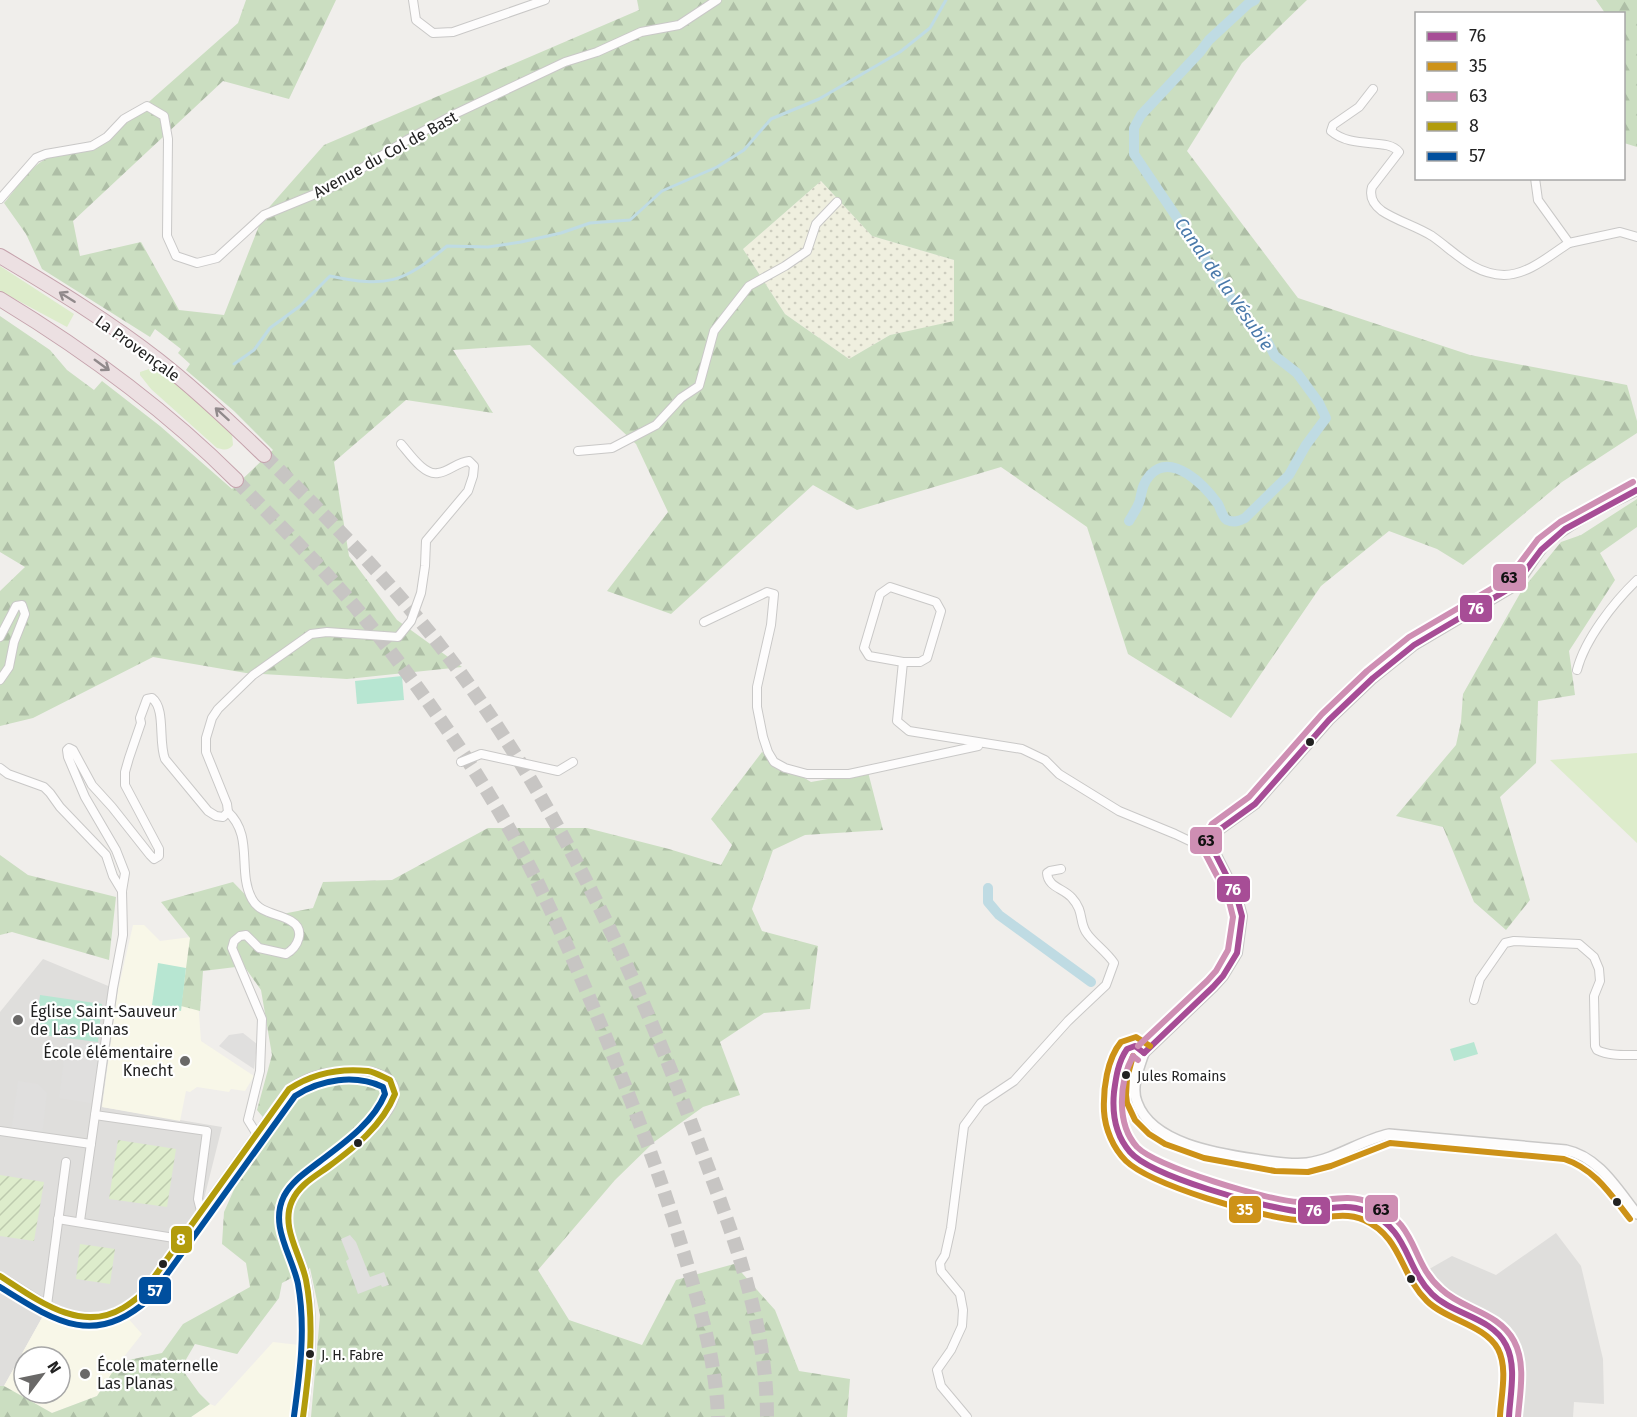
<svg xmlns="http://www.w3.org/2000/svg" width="1637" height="1417" viewBox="0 0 1637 1417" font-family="'Fira Sans',sans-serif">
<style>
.residential{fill:#dfdedc}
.education{fill:#f8f7e8;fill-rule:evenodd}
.farmland{fill:url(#farmland-dots)}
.grass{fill:#ddeccb}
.forest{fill:url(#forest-firs);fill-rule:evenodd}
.garden{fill:url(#garden-furrows)}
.pitch{fill:#b7e6d2}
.parking{fill:#e0dfde}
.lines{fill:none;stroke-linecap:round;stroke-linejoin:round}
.stream{stroke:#bfdbe3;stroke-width:3}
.canal{stroke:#bfdbe3;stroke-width:10}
.motorway-tunnel{stroke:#c7c5c3;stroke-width:14;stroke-dasharray:14 7;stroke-linecap:butt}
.minor-casing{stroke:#c9c8c7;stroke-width:10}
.tertiary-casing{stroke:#c9c8c7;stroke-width:12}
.motorway-casing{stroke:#c5a2ac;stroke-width:16}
.minor{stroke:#fdfcfc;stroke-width:8}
.tertiary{stroke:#fdfcfc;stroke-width:9}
.motorway{stroke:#ece0e2;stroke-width:14}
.bus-1-casing{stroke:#fff;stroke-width:10}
.bus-2-casing{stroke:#fff;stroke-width:10}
.bus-3-casing{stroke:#fff;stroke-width:10}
.bus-4-casing{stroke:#fff;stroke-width:10}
.bus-5-casing{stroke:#fff;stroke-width:10}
.bus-1{stroke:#a74d96;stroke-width:6}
.bus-2{stroke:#cd9218;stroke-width:6}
.bus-3{stroke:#ce8eb3;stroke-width:6}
.bus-4{stroke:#b29c0c;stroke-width:6}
.bus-5{stroke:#004f9e;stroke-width:6}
.oneway{stroke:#918a8c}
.bus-dot{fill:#222;stroke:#fff;stroke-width:2}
.poi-dot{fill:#6a6968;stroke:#fff;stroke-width:2}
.labels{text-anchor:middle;stroke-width:4.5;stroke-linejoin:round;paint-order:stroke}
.bus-label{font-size:14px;fill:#222;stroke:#fff;text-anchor:start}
.street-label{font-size:16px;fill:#222;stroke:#fff}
.poi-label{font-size:16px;fill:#222;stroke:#fff;text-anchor:start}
.water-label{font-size:18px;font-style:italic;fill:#4a7aab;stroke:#fff}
.line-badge{stroke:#fff;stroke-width:2}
.badge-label{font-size:16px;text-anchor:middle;font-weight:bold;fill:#fff}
.pale-badge-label{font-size:16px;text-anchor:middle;font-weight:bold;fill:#111}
</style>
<defs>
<pattern id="farmland-dots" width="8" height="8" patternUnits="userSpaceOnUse" patternTransform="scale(1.5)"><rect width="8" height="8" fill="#efefdf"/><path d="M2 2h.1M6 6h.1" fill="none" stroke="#cdcdbf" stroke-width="1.8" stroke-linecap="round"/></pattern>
<pattern id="forest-firs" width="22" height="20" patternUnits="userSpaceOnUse" patternTransform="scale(1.5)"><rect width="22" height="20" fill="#cbdec1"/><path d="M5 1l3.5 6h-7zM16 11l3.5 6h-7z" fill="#aebea6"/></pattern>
<pattern id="garden-furrows" width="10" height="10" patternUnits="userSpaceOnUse" patternTransform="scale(1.5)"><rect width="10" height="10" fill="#ddeccb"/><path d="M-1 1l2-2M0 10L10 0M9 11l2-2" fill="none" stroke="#bdcaae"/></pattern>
</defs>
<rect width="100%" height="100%" fill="#f0eeeb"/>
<g class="residential">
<polygon points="43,959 118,990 102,1107 222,1127 201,1211 142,1294 125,1308 80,1318 0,1276 0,1012"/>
<polygon points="1556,1233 1581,1266 1603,1359 1604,1404 1574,1402 1573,1417 1515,1417 1517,1368 1515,1352 1509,1340 1500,1331 1440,1297 1432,1287 1424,1272 1452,1256 1496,1275"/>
<polygon points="0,1288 44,1314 0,1393"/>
</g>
<g class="education">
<polygon points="133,925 144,925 160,941 199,936 197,987 201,1041 254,1076 245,1091 231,1089 229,1092 197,1087 190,1092 186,1091 180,1121 102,1107 118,990"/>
<path d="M44,1314l18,10 14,3h19l18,-4 13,-7 16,18 -23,29 -22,33 -45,17 -48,-27zM24,1357h36v36h-36z"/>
<polygon points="273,1342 299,1345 303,1350 295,1417 191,1417 210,1404 215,1406"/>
</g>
<polygon class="farmland" points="821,181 872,236 954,260 954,322 890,335 849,359 785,314 743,249"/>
<g class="grass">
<polygon points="0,266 74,314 67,327 0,291"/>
<path d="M149,369c25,6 63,47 83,65l1,11c-5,6 -9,5 -16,3l-66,-59 -11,-14v-3z"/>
<polygon points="1637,753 1637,843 1550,760"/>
</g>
<g class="forest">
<path d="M246,0h90l-47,99 -66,-18 -150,140 7,35 61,-14 38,68 45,5 40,-102 60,-68 315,-135 -2,-10h670l-65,63 -55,88 111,147 172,57 157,30 10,36v12l-75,49 -99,83 -26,-16 -48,-18 -68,55 -90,132 -103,-64 -41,-127 -86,-60 -144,43 -44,-25 -142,129 -64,-23 61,-79 -32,-68 -106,-99 -77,5 40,63 -87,-13 -72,62 15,94 48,64 65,47 -115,12 -101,-6 -93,-16 -120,61 -33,8v-135l25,-24 -25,-15v-236l50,34 17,20 27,20 8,-9 58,45 72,63 41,-39 -39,-39 -48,-41 4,-6 -12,-11 3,-4 -26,-20 -5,8 -108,-68 -16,-35 -22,-31c14,-16 29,-43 51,-47 18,-4 28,-1 45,-11l138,-122zM821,181l51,55 82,24v61l-64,14 -41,24 -64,-45 -42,-65z"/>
<polygon points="1596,0 1637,0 1637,147 1624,143 1624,14 1605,13"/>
<polygon points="1637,499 1637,527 1600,553 1615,580 1569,651 1575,695 1538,701 1536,763 1500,797 1530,900 1506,930 1474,902 1443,827 1396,816 1456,745 1461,722 1463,694 1522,590 1561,542 1581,535"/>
<polygon points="762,752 811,782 868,772 883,830 805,835 773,850 752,909 762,931 818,946 810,1009 764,1013 720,1042 740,1095 703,1107 654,1142 615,1180 538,1270 569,1320 642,1345 676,1280 734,1264 775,1310 799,1371 850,1379 847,1417 311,1417 320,1315 310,1268 282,1283 279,1298 237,1354 195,1344 181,1368 199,1393 210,1404 191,1417 0,1417 0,1386 4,1386 52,1413 97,1396 119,1362 162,1353 183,1324 250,1287 246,1263 222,1244 224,1212 244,1167 272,1128 257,1110 272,1055 261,990 244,966 203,971 200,1011 181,1006 190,938 161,902 233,882 267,917 313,908 323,882 392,880 488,828 587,828 669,849 721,865 732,845 711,819"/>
<polygon points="0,855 28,875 116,897 109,960 12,932 0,935"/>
</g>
<g class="garden">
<polygon points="118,1140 176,1149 167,1207 109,1199"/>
<polygon points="0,1175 44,1182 34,1241 0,1236"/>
<polygon points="80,1244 115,1249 110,1284 76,1279"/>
</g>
<g class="pitch">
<polygon points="402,676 404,700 357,704 355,681"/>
<polygon points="158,963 186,968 181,1011 152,1005"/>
<polygon points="40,995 102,1004 98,1042 35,1034"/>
<polygon points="1474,1042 1478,1054 1454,1061 1450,1049"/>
</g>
<g class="parking">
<polygon points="243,1033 257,1044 254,1069 219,1046 229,1035"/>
<polygon points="66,1043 106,1047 97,1104 59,1098"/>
<polygon points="18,1081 38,1084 47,1092 42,1137 11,1132"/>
<polygon points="350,1235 356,1242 370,1277 384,1272 389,1285 382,1287 381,1285 358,1294 346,1261 349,1259 341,1239"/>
</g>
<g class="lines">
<path class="stream" d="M234,364l20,-14 16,-22 30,-22 30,-30c57,12 73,7 117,-30l41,1 33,-5 40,-9 29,-10 40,-3 32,-29 55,-24 27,-17 27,-31 48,-20 81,-47 30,-24 16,-28"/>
<g class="canal">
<path d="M1129,521c4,-7 9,-14 11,-21 2,-10 3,-17 10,-25 22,-24 55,11 68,29 3,5 4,13 9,16 7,3 12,1 18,-2l44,-43 17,-30 20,-27 -7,-15 -22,-30 -22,-17 -10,-19 -17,-14 -114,-169v-26l7,-13 59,-63 9,-12 40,-37 6,-3"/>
<polyline points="988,888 988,902 999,915 1091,982"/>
</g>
<g class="motorway-tunnel">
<path d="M264,455c75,74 150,150 210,237 95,136 163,286 221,441 34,91 72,185 72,284"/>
<path d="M236,480c42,44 87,87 125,134 65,80 129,173 175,265 39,81 73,164 105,248 16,42 30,84 43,127 16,53 32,108 34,163"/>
</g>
<g class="minor-casing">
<g id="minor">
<polyline points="413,0 416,20 433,33 453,32 545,0"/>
<path d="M1373,89l-14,18 -26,18 -2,6c22,19 56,6 68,21l-27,35c-3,10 2,18 10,24 15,10 34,15 50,25 23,16 41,38 72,39 24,0 46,-20 65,-32"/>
<polyline points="1535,178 1538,200 1569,243 1620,232 1637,237"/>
<polyline points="0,199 36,158 46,154 92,146 107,137 124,119 147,106 164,116 168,139 167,236 176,256 197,263 217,258 264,215 330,188 407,140 457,113 565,62 597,52 641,32 679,25 717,0"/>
<polyline points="578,451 612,448 656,425 681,398 699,386 714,331 749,286 785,266 807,251 816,224 837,202"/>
<polyline points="704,622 763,594 767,592 774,594 771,625 757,687 757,707 763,737 768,752 774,762 785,768 807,774 849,774 978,746"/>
<polyline points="0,637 14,610 16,606 22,605 25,614 14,642 9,667 0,680"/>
<polyline points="903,662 869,656 864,648 880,594 890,587 936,602 941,611 927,658 920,662 903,662 897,721 909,731 1022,749 1045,760 1059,774 1119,811 1175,834 1215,853"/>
<path d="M1577,670c8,-31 37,-68 60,-90"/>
<polyline points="461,762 481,754 558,771 573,762"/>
<polyline points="0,768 8,774 44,787 50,793 60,807 106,855 113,876 122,891"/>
<path d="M228,812c26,24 9,60 24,87 8,15 26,14 39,22 15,9 7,26 -5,33l-27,-6 -13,-13 -6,1 -6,5 -2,7 30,71 -2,52 -12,49 8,13"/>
<path d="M1474,1000l6,-21 25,-36 9,-2 65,3 15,13 5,12 1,12 -6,15 1,50 2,4c12,6 27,5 40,5"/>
<polyline points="95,1115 207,1131 198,1199 201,1211"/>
<polyline points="0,1131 91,1144"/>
<polyline points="58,1219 180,1239"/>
<path d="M80,1221l33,-233 10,-53 -1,-44 3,-18 -9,-23 -31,-53 -17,-40 -1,-7 2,-2 4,2 19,35 20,22 38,48 4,4 5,-3v-7l-34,-64v-13l4,-14 12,-35 -1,-5 7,-19 5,-1c14,11 6,43 13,61l43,52 8,5 7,1 5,-5 -1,-8 -21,-52v-14l6,-20 6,-9 35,-34 58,-41 16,-2 71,5 13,-16 10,-28 4,-27 1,-25 42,-50 5,-15 1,-10 -5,-5c-12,1 -20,11 -31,12 -14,3 -29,-20 -37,-29"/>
<path d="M0,1276c49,30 90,67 142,18l147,-205c27,-20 49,-18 81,-18 77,18 -46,97 -67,114 -8,9 -15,19 -15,32 0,21 14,42 18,62 10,46 3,92 -3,138"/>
<polyline points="47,1305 66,1162"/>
<path d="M967,1417l-26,-31 -4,-16 14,-20 11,-24 1,-16 -3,-16 -19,-23 -1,-8 5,-8 6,-27 13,-102 17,-23 33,-22 54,-60 38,-36 8,-22c-8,-12 -22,-21 -28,-31 -7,-11 -2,-21 -14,-34 -8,-10 -24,-10 -25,-25l3,-2 11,-2"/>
</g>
</g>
<g class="tertiary-casing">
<g id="tertiary">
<path d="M1144,1053l69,-66 10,-11 14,-23 5,-37 -6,-22 -21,-41v-16l4,-7 36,-26 74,-84 44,-42 41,-33 100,-59c13,-12 19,-29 31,-41 24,-23 63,-40 92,-55"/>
<path d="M1144,1053l-9,-7 -8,3c-10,11 -14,45 -14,61 1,14 6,30 16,41 9,11 23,15 35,21 32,14 61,23 95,31 13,3 27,7 40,8 27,0 38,-11 67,0 47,19 38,54 66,83 20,21 61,25 74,51 10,21 4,49 3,72"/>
<path d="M1144,1053c-5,15 -13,34 -7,49 15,43 85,52 124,58 15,2 31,5 46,3 29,-4 54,-23 82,-29l177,16c33,7 51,39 71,64"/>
</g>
</g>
<g class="motorway-casing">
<g id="motorway">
<path d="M0,256c54,32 108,65 158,104 37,29 72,62 106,95"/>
<path d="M0,299c86,52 165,110 236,181"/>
</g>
</g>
<use href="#minor" class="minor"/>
<use href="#tertiary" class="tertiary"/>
<use href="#motorway" class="motorway"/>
<g class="bus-1-casing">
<g id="bus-1">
<polyline points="1144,1053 1213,987 1223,976 1237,953 1242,916 1236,894 1215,853 1215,837 1219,830 1255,804 1329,720 1373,678 1414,645 1514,586 1541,550 1565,529 1637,490"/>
<path d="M1144,1053l-9,-7 -8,3c-9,13 -11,28 -13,43 -2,21 1,43 16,60 22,25 130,54 165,59 25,2 47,-10 71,0 44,19 38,55 66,83 21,21 60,23 74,51 11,21 4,50 3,72"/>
</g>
</g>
<g class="bus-2-casing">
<g id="bus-2">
<path d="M1150,1046l-14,-9 -15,5c-14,17 -18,47 -17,69 1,18 9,37 22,50 25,24 134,56 171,59 23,1 44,-10 67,0 38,17 36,55 63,81 19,19 58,24 71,48 10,19 3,47 2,67"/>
<path d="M1133,1056l-6,22 -1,17 1,8 8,17 14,14 16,10 39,14 71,13 33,1 23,-6 59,-23 174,16c31,10 47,36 66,60"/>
</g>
</g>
<g class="bus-3-casing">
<g id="bus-3">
<polyline points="1138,1046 1207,981 1216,971 1228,950 1233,917 1228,897 1206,855 1206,835 1212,824 1249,797 1322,714 1367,671 1409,637 1508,579 1538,539 1560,522 1633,482"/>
<path d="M1138,1060l-5,-4c-14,26 -17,68 4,91 20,20 132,54 162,55 26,1 47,-10 72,1 49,22 38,58 70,86 22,21 58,23 73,52 12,22 6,52 4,76"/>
</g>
</g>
<g class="bus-4-casing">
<path id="bus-4" d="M0,1276c36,23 80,58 123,32 7,-4 13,-9 19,-14l147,-205c23,-15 51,-21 79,-18 7,1 15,6 22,9l5,14c-13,32 -40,53 -67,73 -14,10 -29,18 -36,34 -12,26 9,54 14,79 9,46 3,92 -3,137"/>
</g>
<g class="bus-5-casing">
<path id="bus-5" d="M0,1287c53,33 94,62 149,12l146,-203c26,-17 60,-22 88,-9l2,7c-12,29 -41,49 -66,68 -13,10 -27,19 -35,34 -15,30 8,59 14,88 8,44 2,88 -4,132"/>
</g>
<use href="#bus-1" class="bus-1"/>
<use href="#bus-2" class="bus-2"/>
<use href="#bus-3" class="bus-3"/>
<use href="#bus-4" class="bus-4"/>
<use href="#bus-5" class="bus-5"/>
</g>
<defs><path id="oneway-shaft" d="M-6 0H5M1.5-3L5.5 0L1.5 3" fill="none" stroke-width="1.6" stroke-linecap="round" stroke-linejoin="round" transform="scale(1.5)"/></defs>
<g class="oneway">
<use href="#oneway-shaft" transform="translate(67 297) rotate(-148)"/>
<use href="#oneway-shaft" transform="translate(102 365) rotate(36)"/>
<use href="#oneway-shaft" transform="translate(222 414) rotate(-138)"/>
</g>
<g class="bus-dot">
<circle cx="1310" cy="742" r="5"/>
<circle cx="1126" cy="1075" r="5"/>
<circle cx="358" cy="1143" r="5"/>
<circle cx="1617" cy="1202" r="5"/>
<circle cx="163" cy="1264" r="5"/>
<circle cx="1411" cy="1279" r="5"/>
<circle cx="310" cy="1354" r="5"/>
</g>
<g class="poi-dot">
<circle cx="18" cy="1020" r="6"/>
<circle cx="185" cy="1061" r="6"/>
<circle cx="85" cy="1374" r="6"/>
</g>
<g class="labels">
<g class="bus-label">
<text x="1137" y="1081">Jules Romains</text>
<text x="321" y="1360">J. H. Fabre</text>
</g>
<g class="street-label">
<text transform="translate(385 154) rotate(-29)" y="6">Avenue du Col de Bast</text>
<text transform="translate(138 348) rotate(36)" y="6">La Provençale</text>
</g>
<g class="poi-label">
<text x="30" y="1017">Église Saint-Sauveur<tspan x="30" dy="18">de Las Planas</tspan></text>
<text x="173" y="1058" text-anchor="end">École élémentaire<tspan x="173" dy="18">Knecht</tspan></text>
<text x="97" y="1371">École maternelle<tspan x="97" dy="18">Las Planas</tspan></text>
</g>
<g class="water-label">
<text transform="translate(1224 284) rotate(55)" y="6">Canal de la Vésubie</text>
</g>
</g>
<g class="line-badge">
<rect x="1492" y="563" width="35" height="29" rx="6" fill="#ce8eb3"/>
<rect x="1459" y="594" width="34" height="29" rx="6" fill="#a74d96"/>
<rect x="1189" y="826" width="34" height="29" rx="6" fill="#ce8eb3"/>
<rect x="1216" y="875" width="35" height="28" rx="6" fill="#a74d96"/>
<rect x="1364" y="1194" width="35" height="29" rx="6" fill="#ce8eb3"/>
<rect x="1228" y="1195" width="34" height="29" rx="6" fill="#cd9218"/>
<rect x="1297" y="1196" width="34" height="29" rx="6" fill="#a74d96"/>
<rect x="170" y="1225" width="23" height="29" rx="6" fill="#b29c0c"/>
<rect x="138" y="1276" width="34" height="29" rx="6" fill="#004f9e"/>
</g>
<g class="badge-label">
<text x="1476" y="614">76</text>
<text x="1233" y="895">76</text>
<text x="1245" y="1215">35</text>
<text x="1314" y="1216">76</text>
<text x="181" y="1245">8</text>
<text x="155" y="1296">57</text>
</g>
<g class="pale-badge-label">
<text x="1509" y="583">63</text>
<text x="1206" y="846">63</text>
<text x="1381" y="1215">63</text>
</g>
<rect x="1415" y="12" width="210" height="168" fill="#ffffff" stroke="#a7a7a7" stroke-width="1.5"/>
<rect x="1427" y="32" width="30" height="9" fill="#a74d96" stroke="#a7a7a7" stroke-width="1.5"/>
<text x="1469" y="42" font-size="18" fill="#222222">76</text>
<rect x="1427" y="62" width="30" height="9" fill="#cd9218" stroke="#a7a7a7" stroke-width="1.5"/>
<text x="1469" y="72" font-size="18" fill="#222222">35</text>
<rect x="1427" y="92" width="30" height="9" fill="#ce8eb3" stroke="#a7a7a7" stroke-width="1.5"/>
<text x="1469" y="102" font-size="18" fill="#222222">63</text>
<rect x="1427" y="122" width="30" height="9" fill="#b29c0c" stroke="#a7a7a7" stroke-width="1.5"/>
<text x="1469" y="132" font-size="18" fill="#222222">8</text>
<rect x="1427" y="152" width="30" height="9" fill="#004f9e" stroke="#a7a7a7" stroke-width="1.5"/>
<text x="1469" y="162" font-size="18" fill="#222222">57</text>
<g transform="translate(42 1375) rotate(58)"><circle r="28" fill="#ffffff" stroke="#a7a7a7" stroke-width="1.5"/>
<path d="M0-4.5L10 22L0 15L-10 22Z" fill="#6a6968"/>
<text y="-9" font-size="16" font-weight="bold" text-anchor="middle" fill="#222222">N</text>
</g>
</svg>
